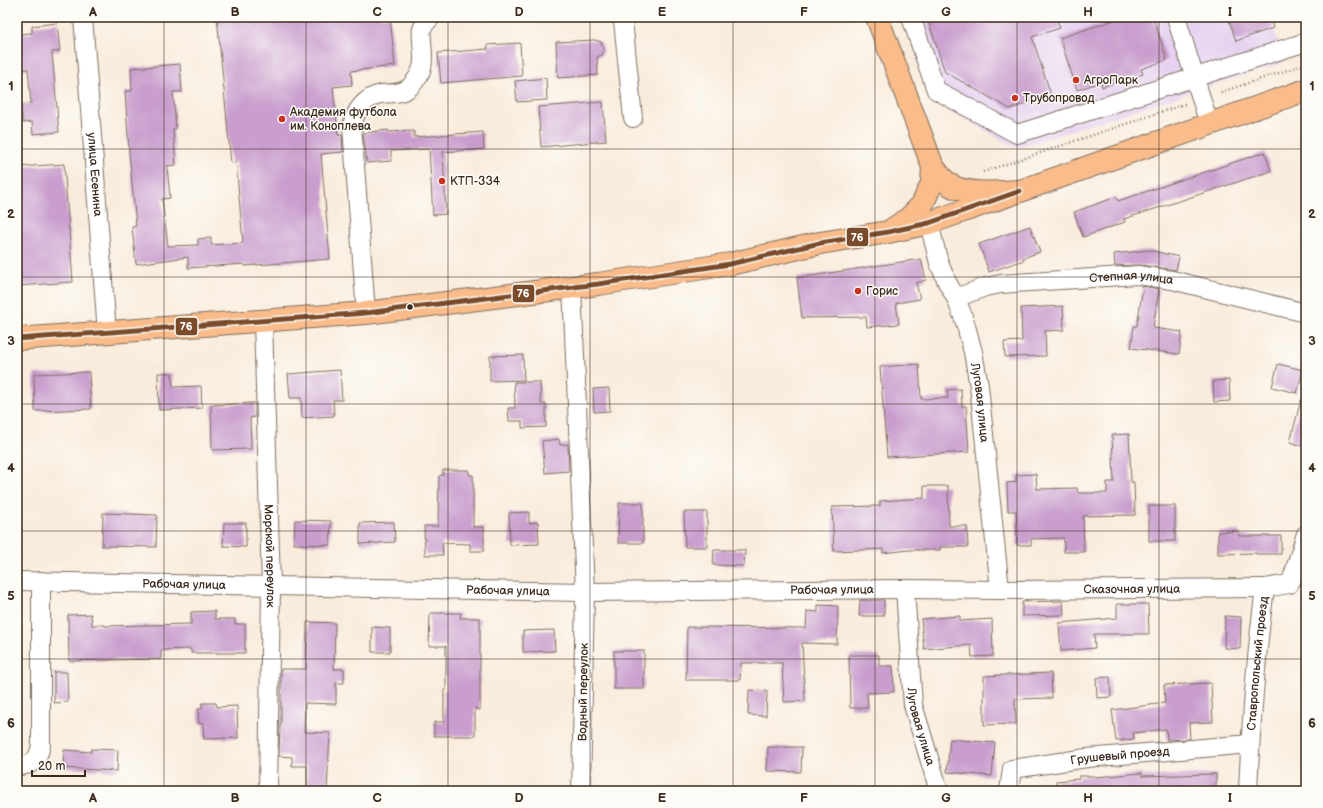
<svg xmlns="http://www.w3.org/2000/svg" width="1323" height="808" viewBox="0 0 1323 808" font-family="'Balsamiq Sans',sans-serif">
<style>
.built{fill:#e6d2f0}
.building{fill:#c99ece}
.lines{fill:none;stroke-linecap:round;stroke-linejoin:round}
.minor-casing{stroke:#7e6e60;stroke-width:20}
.major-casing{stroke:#7e6e60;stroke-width:24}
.path{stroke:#7e6e60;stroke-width:2.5;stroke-dasharray:1 3;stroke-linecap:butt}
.minor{stroke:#fff;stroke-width:18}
.major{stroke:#f9bc8a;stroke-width:22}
.bus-1-casing{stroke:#fdfcf7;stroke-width:8}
.bus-1{stroke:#7a4b2a;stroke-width:5}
.grid{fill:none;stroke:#3b2a1e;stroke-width:1;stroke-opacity:0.55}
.poi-dot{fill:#c8321e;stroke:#fdfcf7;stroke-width:1.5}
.bus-dot{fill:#3b2a1e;stroke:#fdfcf7;stroke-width:1.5}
.labels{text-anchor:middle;stroke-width:3;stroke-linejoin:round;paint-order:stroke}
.poi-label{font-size:12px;fill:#3b2a1e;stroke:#fdfcf7;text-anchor:start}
.street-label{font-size:12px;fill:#3b2a1e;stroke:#fdfcf7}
.line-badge{stroke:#fdfcf7;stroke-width:1.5}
.badge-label{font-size:11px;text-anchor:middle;font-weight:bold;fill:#fff}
.neatline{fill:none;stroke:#3b2a1e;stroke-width:1.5}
.grid-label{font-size:13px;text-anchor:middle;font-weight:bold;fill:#3b2a1e}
</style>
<rect width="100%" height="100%" fill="#fdfcf7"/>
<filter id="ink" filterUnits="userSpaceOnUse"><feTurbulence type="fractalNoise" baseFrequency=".025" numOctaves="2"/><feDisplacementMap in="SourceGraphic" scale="8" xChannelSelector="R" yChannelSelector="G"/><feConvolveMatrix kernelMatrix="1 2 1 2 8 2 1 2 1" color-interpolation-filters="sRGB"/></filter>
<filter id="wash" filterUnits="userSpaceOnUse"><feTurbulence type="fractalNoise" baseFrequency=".012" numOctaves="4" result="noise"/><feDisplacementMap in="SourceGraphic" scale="16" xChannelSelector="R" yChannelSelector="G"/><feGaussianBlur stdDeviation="0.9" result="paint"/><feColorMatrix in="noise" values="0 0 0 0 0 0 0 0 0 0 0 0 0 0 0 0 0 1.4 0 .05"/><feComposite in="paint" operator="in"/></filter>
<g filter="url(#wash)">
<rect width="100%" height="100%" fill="#f9ecdc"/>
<polygon class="built" points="905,17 1270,17 1285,62 1016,148 930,99"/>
<g id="blocks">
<g class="building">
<polygon points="217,17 390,17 395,66 351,71 352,85 333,87 338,135 342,135 343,152 321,154 330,259 245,266 244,264 188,268 188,257 136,264 132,227 136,226 129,152 125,91 132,91 131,68 180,64 182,92 173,92 176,129 173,129 176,165 167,166 170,198 162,199 168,246 198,245 198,239 211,238 211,245 243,243 236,162 231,163"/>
<polygon points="927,17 1056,17 1060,28 1032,37 1051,95 1010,109 945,72"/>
<polygon points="1113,17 1153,17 1167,60 1141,69 1143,74 1102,87 1101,82 1077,90 1060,38 1114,20"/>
<polygon points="1228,17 1270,17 1273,28 1236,41"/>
<polygon points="57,23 60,51 52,52 59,132 33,134 32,122 23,123 21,104 31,103 28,69 21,70 17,34 32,33 32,26"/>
<polygon points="595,40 601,42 604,50 602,55 597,57 598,75 558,78 556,42"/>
<polygon points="520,43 522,76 441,83 438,53 488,49 487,45"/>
<polygon points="546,78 547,100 517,102 515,81"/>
<polygon points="603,102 606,141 541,147 538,107"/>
<polygon points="388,130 389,132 414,131 414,137 483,132 484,149 443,152 446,214 433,215 429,149 391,151 391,161 367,163 363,133"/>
<polygon points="1265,152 1271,171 1124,219 1125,222 1083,237 1074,212 1116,197 1118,201"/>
<polygon points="64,164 73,282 17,286 17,167"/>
<polygon points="1030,226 1040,252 1023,258 1024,260 989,272 979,244"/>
<polygon points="1149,250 1179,257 1176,270 1140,265 1115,266 1114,254"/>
<polygon points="921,259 926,280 916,283 920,299 896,303 899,324 867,327 866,317 802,318 797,278"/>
<polygon points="1143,286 1159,289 1153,328 1182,332 1179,354 1131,348 1134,326 1137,326"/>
<polygon points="1063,306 1064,330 1045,331 1046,356 1005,357 1004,342 1022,341 1021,308"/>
<polygon points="523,355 524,380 490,381 490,356"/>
<polygon points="919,364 921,399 948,398 947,390 961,389 962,406 966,406 969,452 887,457 880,367"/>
<polygon points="1278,364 1303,370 1297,393 1272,387"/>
<polygon points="340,370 342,400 333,400 334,416 302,418 301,398 290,398 288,374"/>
<polygon points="89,372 91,409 35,411 34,374"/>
<polygon points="158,373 172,373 173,387 201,386 202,408 159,410"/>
<polygon points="1229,380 1230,401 1214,402 1213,381"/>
<polygon points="514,382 540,382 541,404 546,404 546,427 522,428 522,421 509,421 508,408 515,408"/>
<polygon points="609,388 610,411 594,412 593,389"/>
<polygon points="1301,400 1306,401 1306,447 1290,442"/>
<polygon points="255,403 255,417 250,418 251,449 212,450 211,405"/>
<polygon points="1129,434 1131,482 1134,482 1135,515 1083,516 1084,552 1064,552 1064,538 1031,539 1031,545 1017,545 1016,511 1008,511 1007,483 1016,482 1016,475 1036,474 1037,489 1077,488 1078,493 1107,493 1107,482 1114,482 1112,435"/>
<polygon points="559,439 560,445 568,444 569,471 545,473 542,441"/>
<polygon points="443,470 469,470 469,475 473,475 473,527 484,527 484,551 470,551 470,544 442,543 443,555 425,555 424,526 438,526 439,476 443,475"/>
<polygon points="924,486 948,486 949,526 967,526 968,547 940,547 940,550 909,550 883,553 883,549 834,551 832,507 880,506 880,501 924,498"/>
<polygon points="619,503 643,503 643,543 618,543"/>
<rect x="1149" y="506" width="26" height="35"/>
<polygon points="529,512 529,523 538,522 539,544 510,545 509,513"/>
<polygon points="684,512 707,512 707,547 685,547"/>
<polygon points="103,513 157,515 156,547 102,546"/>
<polygon points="295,520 331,521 330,545 294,544"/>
<polygon points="394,522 395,542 360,544 360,523"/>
<polygon points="224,523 246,523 246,547 223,546"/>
<polygon points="1239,531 1239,536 1281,536 1281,554 1256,554 1256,553 1218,554 1218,532"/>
<polygon points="714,550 745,550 744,566 713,565"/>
<polygon points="860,600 884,600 884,616 859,616"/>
<polygon points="1063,601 1064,615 1022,616 1022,602"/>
<polygon points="1117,604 1148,604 1149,634 1094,634 1095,648 1061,651 1059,623 1117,618"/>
<polygon points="818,605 838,606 837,644 802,643 805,701 784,702 782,663 741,663 740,680 686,680 687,627 806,628 807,611 818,612"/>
<polygon points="215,611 215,619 235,619 235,624 245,624 245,653 191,653 191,649 161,650 161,659 69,661 68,615 91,614 92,625 105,625 105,626 191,624 191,612"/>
<polygon points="430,613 461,613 460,618 480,618 480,710 475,708 475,736 434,736 434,722 444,722 444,690 446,690 446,646 429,646"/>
<polygon points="960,616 960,621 992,619 993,656 972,657 971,645 924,649 921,619"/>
<polygon points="1225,616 1241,617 1240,649 1224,648"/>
<polygon points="307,622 335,623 334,669 344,669 344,683 336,683 336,704 305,703 304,732 330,733 327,791 307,791 307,766 292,766 292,757 279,756 280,724 281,724 281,669 306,669"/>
<polygon points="372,627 390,628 390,652 372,652"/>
<polygon points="554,630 555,651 523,652 523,631"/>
<rect x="614" y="651" width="30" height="38"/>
<polygon points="849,655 879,655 879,666 893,666 894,692 867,693 868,708 850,708"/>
<polygon points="54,672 67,672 68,702 54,703"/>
<polygon points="1051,673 1052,698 1015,699 1016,724 984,725 984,676"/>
<polygon points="1110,677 1111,697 1097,698 1096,678"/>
<polygon points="1211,683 1213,722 1189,723 1190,739 1167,740 1166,729 1133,733 1134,739 1116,741 1112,710 1165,703 1164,685"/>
<polygon points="749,690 767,691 766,716 748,715"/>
<polygon points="202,703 216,703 217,707 237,706 238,738 204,739 203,723 199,724 198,709 202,709"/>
<polygon points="950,739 995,743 992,776 947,772"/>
<polygon points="768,747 802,747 801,772 767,771"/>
<polygon points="91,749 118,750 117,771 63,768 64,750 91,752"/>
<polygon points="1142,773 1142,776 1216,774 1216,791 1056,791 1056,781 1079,779 1079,776 1095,776 1095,777"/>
</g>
</g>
</g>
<g filter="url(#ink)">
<use href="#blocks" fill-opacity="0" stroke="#7e6e60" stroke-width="1"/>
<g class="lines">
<g class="minor-casing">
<g id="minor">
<path id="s1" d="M83,17l24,316"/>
<polyline points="620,17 623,21 633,118"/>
<polyline points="911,17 936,90 1017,134 1306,42"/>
<polyline points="1176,17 1209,124"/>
<path id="s2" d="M929,223l10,40 8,19 9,16 9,24 8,30 6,34 21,204"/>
<polyline points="572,287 585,592 581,791"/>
<path id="s3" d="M956,298l29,-11 16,-3 137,-9 34,5 134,33"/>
<path d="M366,313l-14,-187c3,-15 13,-29 29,-32 11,-1 21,0 29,-7 15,-16 14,-25 12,-45 0,-4 -1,-9 0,-13 1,-4 6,-8 9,-12"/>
<path id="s4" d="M263,320l8,265 -3,206"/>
<path id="s5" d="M17,581l568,11 320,-3 95,1 265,-2"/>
<path id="s6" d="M905,589l8,116 26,86"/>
<path d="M17,766c16,0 21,-6 24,-21v-164"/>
<path id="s7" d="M1009,791l3,-22 75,-11 163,-14"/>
<path id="s8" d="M1248,791c3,-68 8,-136 17,-203l24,-4 3,-5 14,-45"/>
</g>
</g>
<g class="major-casing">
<g id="major">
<path d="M877,17l56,150c5,5 10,14 17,18 19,11 49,7 70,6l286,-101"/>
<polyline points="894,228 908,219 922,205 932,183 933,167"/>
<polyline points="17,339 366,313 598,284 730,264 820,243 888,232 929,223 1020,191"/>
</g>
</g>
<g class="path">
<polyline points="1221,92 1306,64"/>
<polyline points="983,172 1185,104"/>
</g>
<use href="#minor" class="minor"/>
<use href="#major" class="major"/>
<g class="bus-1-casing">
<polyline id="bus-1" points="17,339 366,313 598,284 730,264 820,243 888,232 929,223 1020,191"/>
</g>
<use href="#bus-1" class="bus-1"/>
</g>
</g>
<path class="grid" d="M164,17v774M306,17v774M448,17v774M590,17v774M733,17v774M875,17v774M1017,17v774M1159,17v774M17,149h1289M17,277h1289M17,404h1289M17,531h1289M17,659h1289"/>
<g class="poi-dot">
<circle cx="1076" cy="80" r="4"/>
<circle cx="1015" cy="98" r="4"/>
<circle cx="282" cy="119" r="4"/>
<circle cx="442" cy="181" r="4"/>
<circle cx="858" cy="291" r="4"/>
</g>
<circle class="bus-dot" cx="410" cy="307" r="3.5"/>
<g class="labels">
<g class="poi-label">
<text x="1084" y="84">АгроПарк</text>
<text x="1023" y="102">Трубопровод</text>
<text x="290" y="116">Академия футбола<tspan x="290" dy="14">им. Коноплева</tspan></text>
<text x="450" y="185">КТП-334</text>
<text x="866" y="295">Горис</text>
</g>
<g class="street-label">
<text dy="4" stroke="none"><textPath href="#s1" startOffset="158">улица Есенина</textPath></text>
<text dy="4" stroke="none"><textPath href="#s3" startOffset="178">Степная улица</textPath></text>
<text dy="4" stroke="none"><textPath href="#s2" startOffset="188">Луговая улица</textPath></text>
<text dy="4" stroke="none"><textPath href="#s4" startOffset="236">Морской переулок</textPath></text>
<text dy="4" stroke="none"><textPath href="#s5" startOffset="167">Рабочая улица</textPath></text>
<text dy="4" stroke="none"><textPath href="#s5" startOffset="1115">Сказочная улица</textPath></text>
<text dy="4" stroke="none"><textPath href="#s5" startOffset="815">Рабочая улица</textPath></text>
<text dy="4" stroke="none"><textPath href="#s5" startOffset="491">Рабочая улица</textPath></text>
<text dy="4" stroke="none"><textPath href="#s8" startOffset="128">Ставропольский проезд</textPath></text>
<text transform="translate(583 692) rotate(-89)" y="4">Водный переулок</text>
<text dy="4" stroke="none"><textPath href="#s6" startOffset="139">Луговая улица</textPath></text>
<text dy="4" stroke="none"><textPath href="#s7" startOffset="131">Грушевый проезд</textPath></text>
</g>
</g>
<g class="line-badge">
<rect x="846" y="227" width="23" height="20" rx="4" fill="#7a4b2a"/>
<rect x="512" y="284" width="23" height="19" rx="4" fill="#7a4b2a"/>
<rect x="175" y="317" width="23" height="19" rx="4" fill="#7a4b2a"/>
</g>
<g class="badge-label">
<text x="857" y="241">76</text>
<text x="523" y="297">76</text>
<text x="186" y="330">76</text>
</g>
<rect width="1323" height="808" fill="none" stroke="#fdfcf7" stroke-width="44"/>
<path d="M32 770v6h53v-6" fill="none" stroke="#3b2a1e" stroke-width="2"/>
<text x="38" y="770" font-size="12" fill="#3b2a1e" stroke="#fdfcf7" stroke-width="3" paint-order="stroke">20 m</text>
<rect x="22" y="22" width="1279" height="764" class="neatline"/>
<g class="grid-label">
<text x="93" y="16">A</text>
<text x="235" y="16">B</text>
<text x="377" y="16">C</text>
<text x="519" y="16">D</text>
<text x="662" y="16">E</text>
<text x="804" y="16">F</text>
<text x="946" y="16">G</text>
<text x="1088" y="16">H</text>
<text x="1230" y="16">I</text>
<text x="11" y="90">1</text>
<text x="1312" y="90">1</text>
<text x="11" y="218">2</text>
<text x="1312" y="218">2</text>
<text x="11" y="345">3</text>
<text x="1312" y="345">3</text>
<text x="11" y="472">4</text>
<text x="1312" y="472">4</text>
<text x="11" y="600">5</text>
<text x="1312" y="600">5</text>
<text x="11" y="727">6</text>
<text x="1312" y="727">6</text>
<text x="93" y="802">A</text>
<text x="235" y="802">B</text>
<text x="377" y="802">C</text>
<text x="519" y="802">D</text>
<text x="662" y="802">E</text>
<text x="804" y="802">F</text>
<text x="946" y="802">G</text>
<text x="1088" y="802">H</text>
<text x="1230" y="802">I</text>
</g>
</svg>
